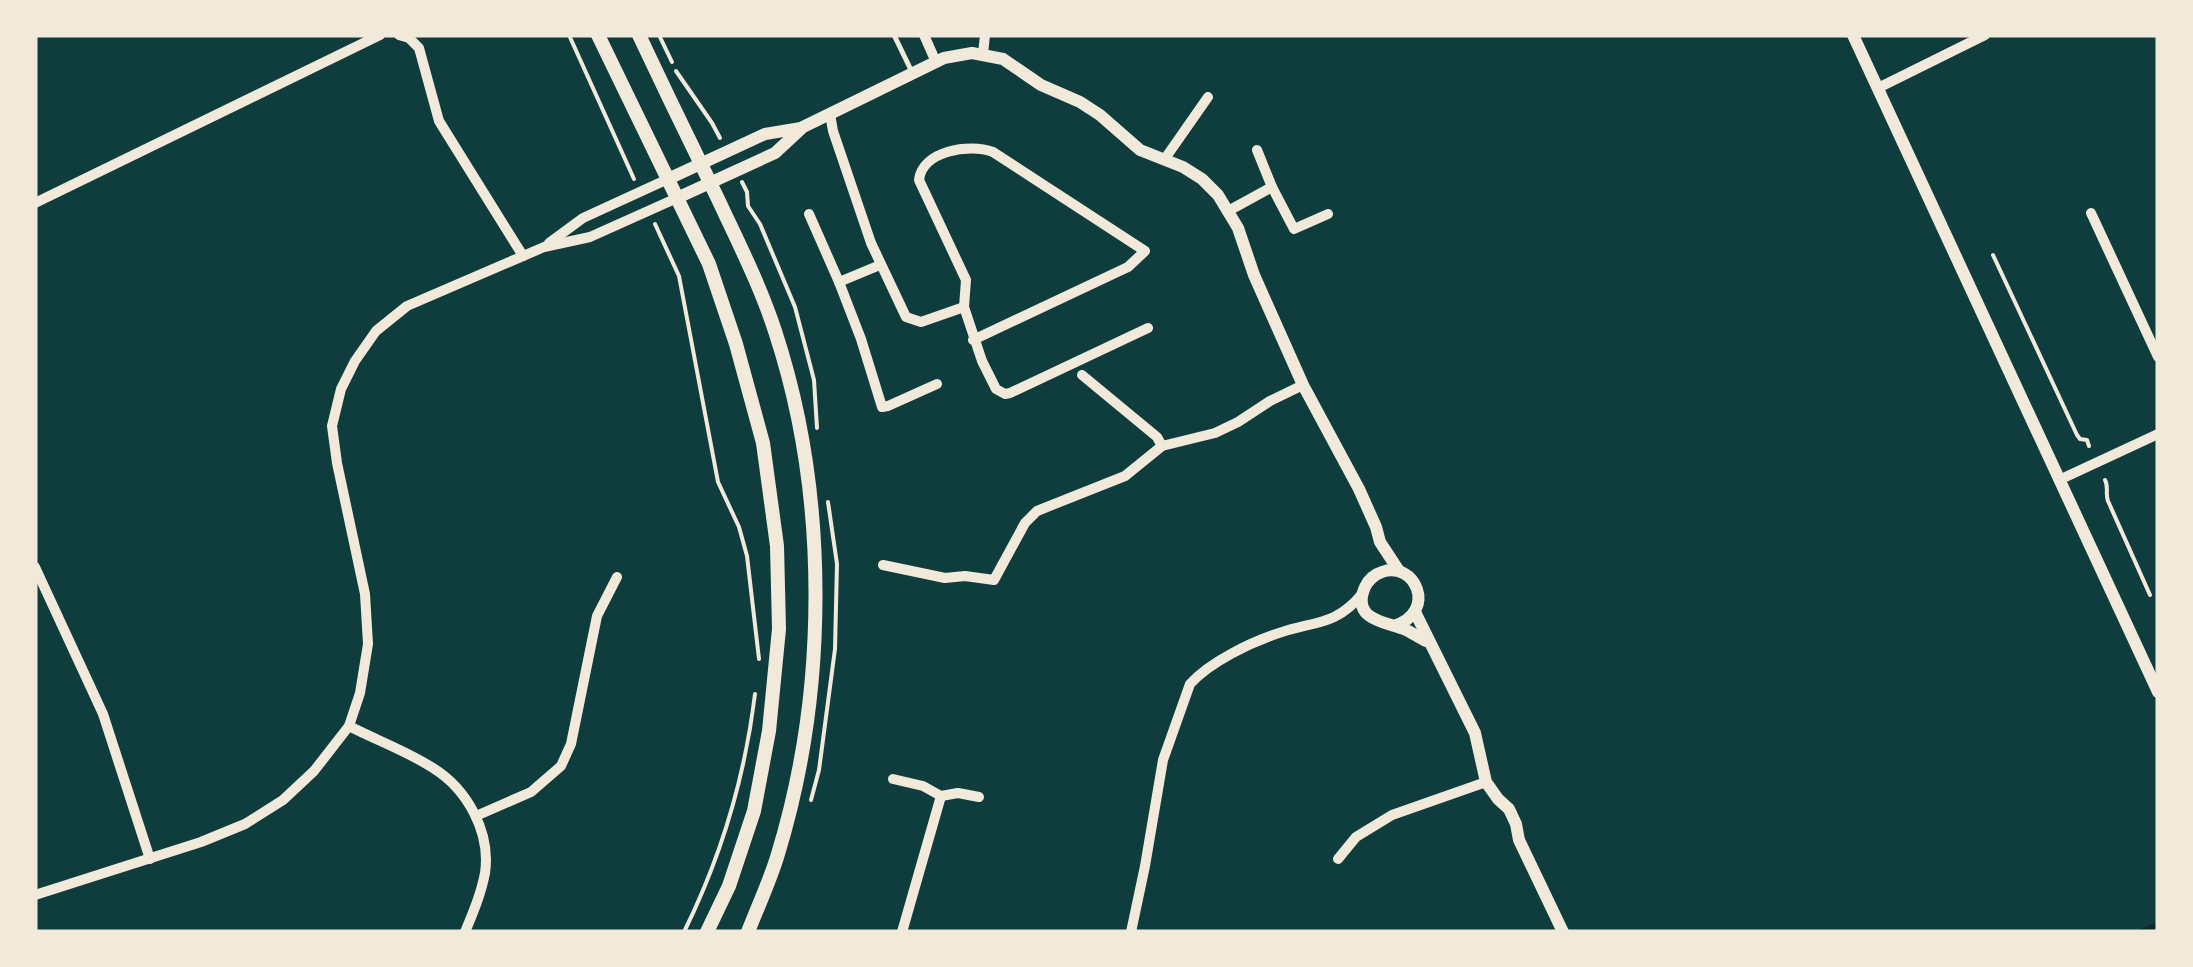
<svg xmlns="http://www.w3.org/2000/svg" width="2193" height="967" viewBox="0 0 2193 967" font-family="Jost,sans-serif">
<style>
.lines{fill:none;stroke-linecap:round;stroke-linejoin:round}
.stream{stroke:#0a2a2b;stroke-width:5}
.path{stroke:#f1e9da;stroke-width:4}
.service{stroke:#f1e9da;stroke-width:5}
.minor{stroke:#f1e9da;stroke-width:10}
.tertiary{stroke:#f1e9da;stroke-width:12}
.secondary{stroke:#f1e9da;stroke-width:14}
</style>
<rect width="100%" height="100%" fill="#0f3d3e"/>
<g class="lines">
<polyline class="stream" points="2141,932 2158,924"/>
<g class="path">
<polyline points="569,35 634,179"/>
<polyline points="659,35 672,62"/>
<polyline points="676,71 712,123 720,138"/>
<polyline points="742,182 747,192 748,206 760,224 795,307 814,380 817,428"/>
<polyline points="655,224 679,276 718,482 739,527 747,556 759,659"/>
<polyline points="1993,255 2077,435 2080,439 2087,440 2089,446"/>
<path d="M2105,480c4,7 0,13 3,21l42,94"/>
<polyline points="811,800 819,770 835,649 837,564 828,502"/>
<path d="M684,932c37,-75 61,-156 71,-238"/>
</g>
<polyline class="service" points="894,35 911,70"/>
<g class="minor">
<polyline points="399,35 409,38 419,48 439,121 523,256"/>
<polyline points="924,35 936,62"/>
<polyline points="983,54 985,35"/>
<polyline points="1878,88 1985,35"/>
<polyline points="830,114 833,131 871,243 906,317 921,322 964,307"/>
<polyline points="1257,150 1272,187 1294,229 1328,214"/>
<polyline points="1164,160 1208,97"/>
<polyline points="35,203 380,35"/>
<polyline points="1230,210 1272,187"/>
<polyline points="2091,213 2158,357"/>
<polyline points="809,214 839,282 861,339 882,407 888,406 937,384"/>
<polyline points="549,243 583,218 668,179"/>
<polyline points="839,282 880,265"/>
<path d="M973,340l155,-73 17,-16 -152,-99c-24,-9 -71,-1 -74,28l47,100 -2,27 18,54 14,28 9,5 5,-1 138,-65"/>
<polyline points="1082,375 1157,437 1162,446"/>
<polyline points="2059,480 2158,434"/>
<polyline points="883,565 945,578 965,576 994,580 1025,523 1037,511 1125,476 1162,446 1215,433 1238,422 1270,401 1303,385"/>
<polyline points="35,567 103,714 150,859"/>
<path d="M349,726c27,14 58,25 84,42 34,21 58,64 52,105 -4,21 -12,40 -20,59"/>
<polyline points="893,779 923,786 941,796 958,793 979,797"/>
<polyline points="476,816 531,792 561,766 571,744 597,616 617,577"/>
<polyline points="1338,859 1356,837 1392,815 1486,782"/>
<polyline points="35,895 201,842 245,824 283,800 314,771 349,726 360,693 368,644 365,594 337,463 332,426 341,389 355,361 376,331 407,306 544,247 590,237 677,198"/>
<polyline points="902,932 941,796"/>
<path d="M1131,932l14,-66 18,-106 27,-76c20,-22 61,-42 89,-51 35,-12 57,-7 83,-39"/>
</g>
<g class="tertiary">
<polyline points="1853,35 2158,692"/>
<polyline points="668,179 765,134 801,128"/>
<polyline points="677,198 775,153 803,127 944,58 972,53 1003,59 1041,85 1080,102 1100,115 1140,150 1183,167 1202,179 1218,195 1238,228 1254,275 1303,385 1359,489 1376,527 1380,542 1399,571"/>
<polyline points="1415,612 1475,733 1486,782 1498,799 1509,809 1516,824 1519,840 1563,932"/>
<path d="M1394,626c45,-15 20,-66 -12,-54 -7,2 -14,8 -17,15 -15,34 23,35 41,43 7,3 13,8 20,11"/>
</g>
<g class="secondary">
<polyline points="598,35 709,264 736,344 763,443 777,546 779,629 769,731 754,811 729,886 707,932"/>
<path d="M639,35c26,55 52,109 79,164 20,43 42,86 57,132 54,164 53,359 3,523 -8,27 -20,52 -30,78"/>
</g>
</g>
<rect width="2193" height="967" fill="none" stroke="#f1e9da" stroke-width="75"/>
</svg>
